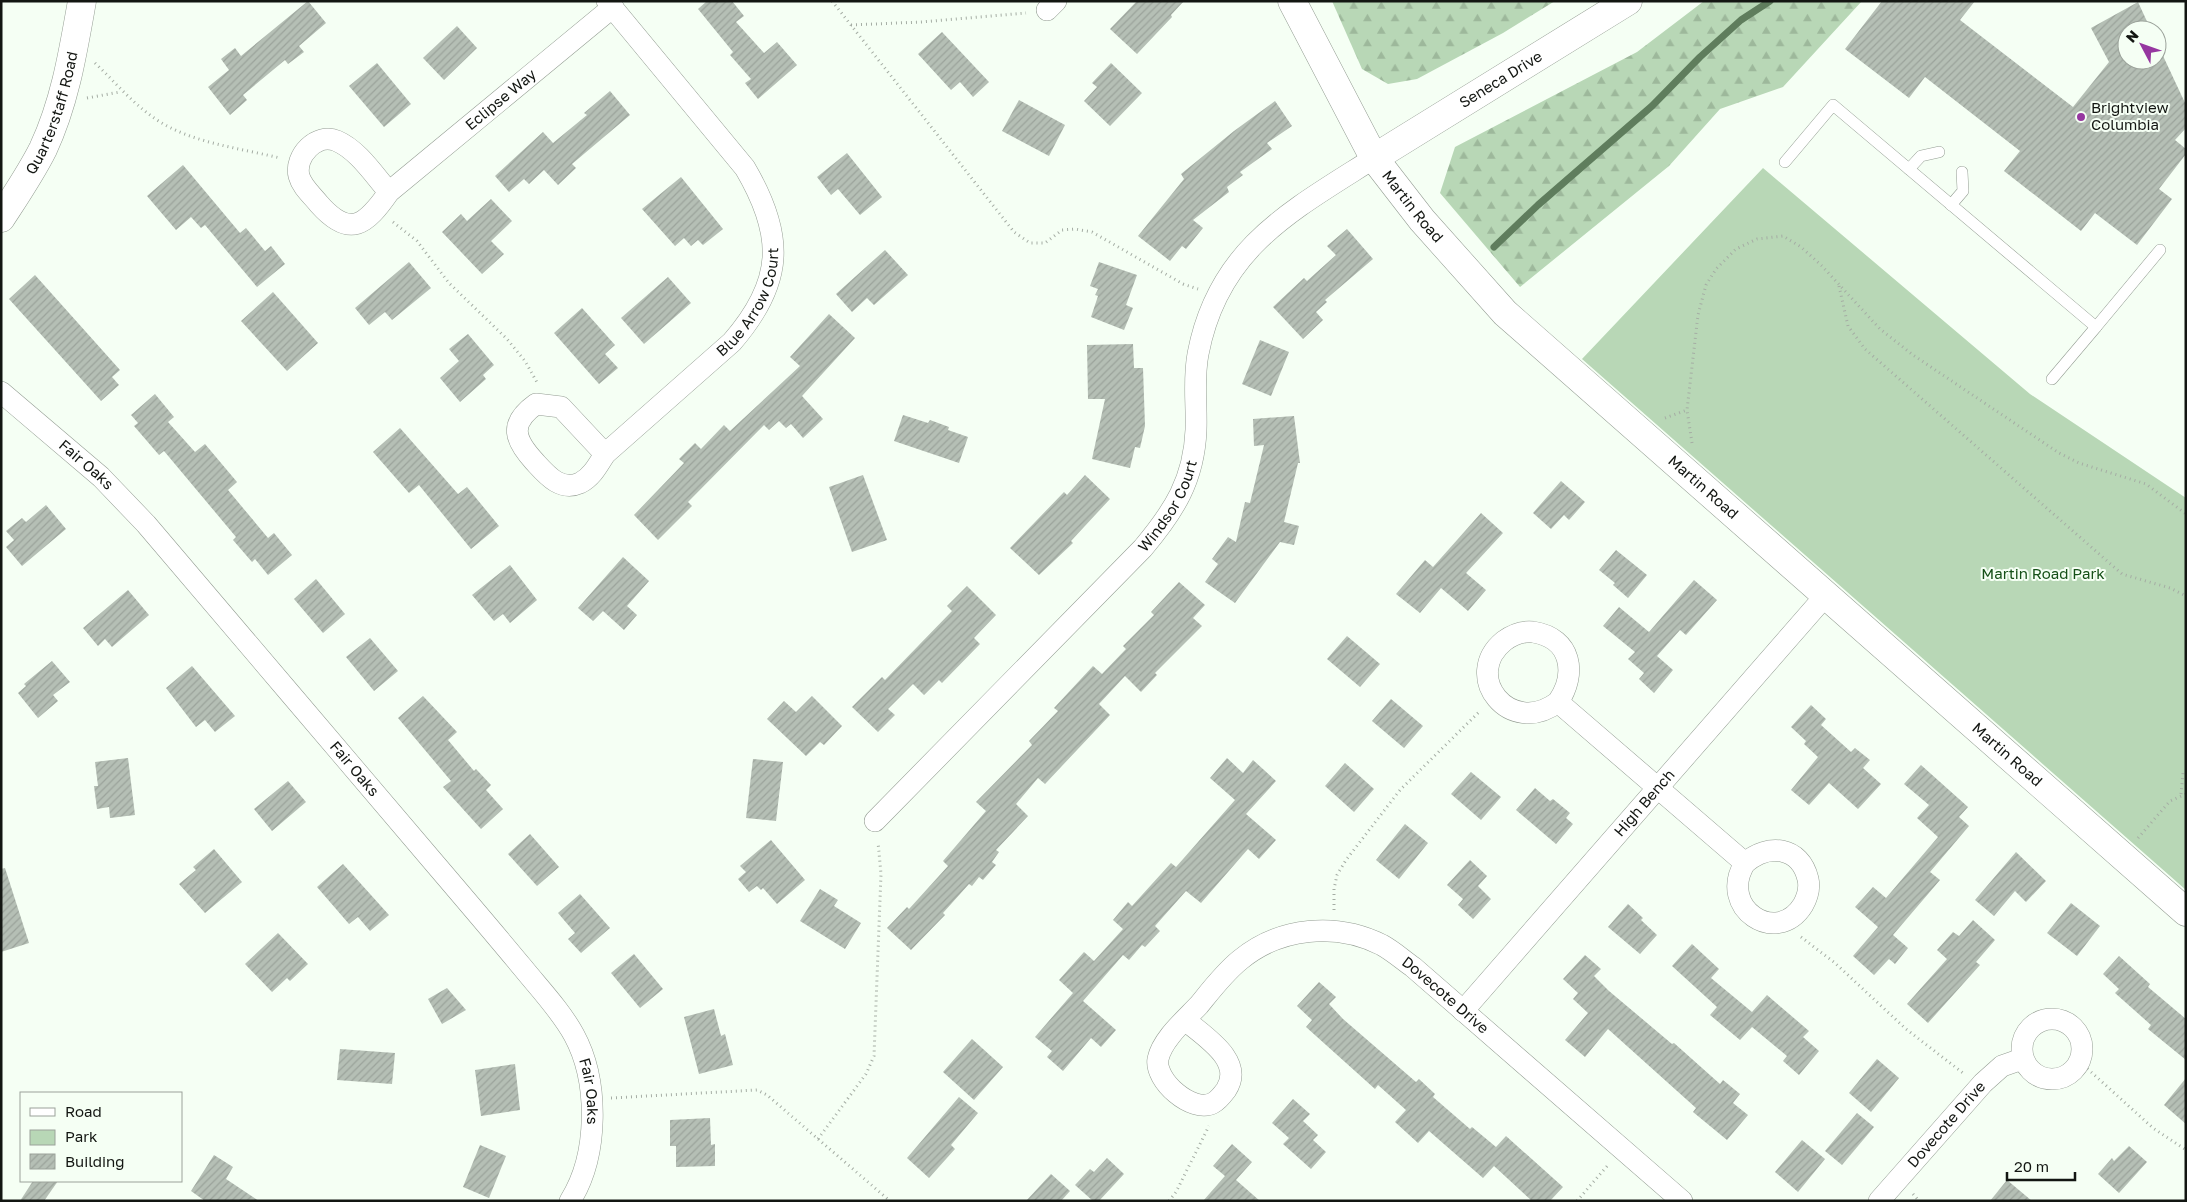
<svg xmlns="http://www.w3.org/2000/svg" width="2187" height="1202" viewBox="0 0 2187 1202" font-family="'Golos Text',sans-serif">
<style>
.forest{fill:url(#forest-firs)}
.park{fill:#b8d7b6}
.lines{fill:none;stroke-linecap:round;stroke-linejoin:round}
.stream{stroke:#5f7d5d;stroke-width:7}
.building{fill:url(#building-hatch)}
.lane-casing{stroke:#949d93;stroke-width:12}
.street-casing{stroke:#949d93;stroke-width:22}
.secondary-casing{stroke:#949d93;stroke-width:29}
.path{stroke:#a5ada4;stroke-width:3;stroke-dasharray:1 4;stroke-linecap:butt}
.lane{stroke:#fff;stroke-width:11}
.street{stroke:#fff;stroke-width:21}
.secondary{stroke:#fff;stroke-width:28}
.poi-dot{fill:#9637a0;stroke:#f5fff4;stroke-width:2}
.labels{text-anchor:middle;stroke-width:4;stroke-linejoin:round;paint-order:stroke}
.street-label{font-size:15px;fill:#131612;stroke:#f5fff4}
.poi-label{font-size:15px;fill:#131612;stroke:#f5fff4;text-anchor:start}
.park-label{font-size:15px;fill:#155017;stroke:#f5fff4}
</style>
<defs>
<pattern id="forest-firs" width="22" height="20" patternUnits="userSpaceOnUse" patternTransform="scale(1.25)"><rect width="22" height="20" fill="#b8d7b6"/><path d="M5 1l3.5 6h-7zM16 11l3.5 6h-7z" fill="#9db89b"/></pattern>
<pattern id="building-hatch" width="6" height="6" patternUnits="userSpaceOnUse" patternTransform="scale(1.25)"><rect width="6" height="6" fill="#b5bfb5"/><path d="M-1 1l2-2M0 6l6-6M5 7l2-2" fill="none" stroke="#9ba39b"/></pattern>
</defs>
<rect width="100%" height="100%" fill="#f5fff4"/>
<g class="forest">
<polygon points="1332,1 1555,1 1503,33 1417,79 1388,84 1362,69"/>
<polygon points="1704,1 1862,1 1783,87 1720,109 1669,166 1520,287 1440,193 1455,147 1637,52"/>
</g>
<polygon class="park" points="1763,168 2030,394 2186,498 2186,890 1582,359"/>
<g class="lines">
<polyline class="stream" points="1494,247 1538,205 1652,106 1700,57 1741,20 1770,1"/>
</g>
<g class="building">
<polygon points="308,1 326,23 299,46 304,52 288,64 285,60 243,95 247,100 230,115 208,87 229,70 221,59 235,48 241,56"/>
<polygon points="707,1 732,1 744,16 736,22 764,53 777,42 797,65 758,99 745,83 751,79 730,55 733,52 698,9"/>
<polygon points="1137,1 1184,1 1171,15 1172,17 1137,54 1110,29"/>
<polygon points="1882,1 1975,1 1960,20 2073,107 2109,62 2091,28 2138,2 2151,30 2127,30 2127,60 2157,60 2157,43 2186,105 2186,128 2175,140 2186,149 2186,154 2159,189 2172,199 2137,245 2095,213 2081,231 2004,171 2020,151 1925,77 1909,98 1845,49"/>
<polygon points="457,26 477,48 444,80 423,58"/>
<polygon points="942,32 989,82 973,97 960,82 951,90 918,54"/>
<polygon points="377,63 411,104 384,127 349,86"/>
<polygon points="1111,63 1142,93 1110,126 1084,101 1097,87 1092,83"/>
<polygon points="610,91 630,115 572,164 576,168 558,185 544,170 529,184 524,179 509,192 495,176 543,132 553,143 587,115 584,113"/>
<polygon points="1019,100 1065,125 1049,156 1002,131"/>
<polygon points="1275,101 1292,126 1267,143 1272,149 1240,172 1243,175 1227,187 1229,192 1193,220 1203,228 1186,249 1182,246 1170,261 1138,236 1184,179 1181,174 1234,131"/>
<polygon points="847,153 882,197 860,215 838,189 831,195 817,177"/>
<polygon points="183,165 240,233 246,228 265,251 271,246 285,264 257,287 205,225 201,228 191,217 176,230 147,196"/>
<polygon points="681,177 723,229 703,245 698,240 691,246 684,238 675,246 642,209"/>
<polygon points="491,199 512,221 491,241 504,254 482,274 442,232 461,214 467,221"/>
<polygon points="1347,229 1373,259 1325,300 1327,302 1316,312 1323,320 1303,339 1273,307 1304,278 1307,281 1336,255 1327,246"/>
<polygon points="885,250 908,275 874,305 867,298 852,312 836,294"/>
<polygon points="409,262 431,288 392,320 385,312 369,325 355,308"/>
<polygon points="1099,262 1137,275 1126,305 1133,308 1124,330 1091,317 1098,296 1095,295 1098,289 1090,286"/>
<polygon points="35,275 120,370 112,377 119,385 101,401 9,299"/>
<polygon points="668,277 691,303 644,344 621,318"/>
<polygon points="273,292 318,343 287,371 241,321"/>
<polygon points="582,308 615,345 605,354 618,368 599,384 554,333"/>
<polygon points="829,314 855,338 802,396 823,419 803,438 791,424 786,428 779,421 769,430 764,425 688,502 692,506 658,540 634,515 684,463 679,459 695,443 701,449 724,425 730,431 800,366 790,357"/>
<polygon points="468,334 494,365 483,375 486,379 460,402 440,378 459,361 449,349"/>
<polygon points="1260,340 1289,352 1271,396 1242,384"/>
<polygon points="1133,344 1134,368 1143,368 1145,426 1140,448 1135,447 1130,468 1092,459 1105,399 1088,399 1087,345"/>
<polygon points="155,394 174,417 168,422 195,452 205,444 237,482 228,490 268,538 274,533 292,555 268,575 255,559 252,562 233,540 236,537 164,451 159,455 134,426 138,423 131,415"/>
<polygon points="903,415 928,423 930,420 949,427 948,430 968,437 959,463 894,441"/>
<polygon points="1294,416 1300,463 1298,463 1284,522 1299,526 1294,545 1280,542 1235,603 1205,582 1218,564 1212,559 1228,537 1236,542 1245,502 1250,503 1264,445 1254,446 1253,419"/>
<polygon points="400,428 458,494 467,487 499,526 471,549 419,485 409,493 373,452"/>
<polygon points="863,475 887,540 852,552 829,487"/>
<polygon points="1085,475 1110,499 1071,541 1073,543 1039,575 1010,548 1064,492 1067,495"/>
<polygon points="1561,481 1585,502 1569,520 1564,515 1551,529 1533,513"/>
<polygon points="46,505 66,529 22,566 6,547 14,540 6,531 22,518 26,522"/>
<polygon points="1481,513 1503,533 1466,573 1486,590 1468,611 1441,588 1420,613 1396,594 1425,560 1433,567"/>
<polygon points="1616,550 1647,575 1628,598 1613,585 1615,583 1599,570"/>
<polygon points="623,557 649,581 627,606 637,615 624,630 603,611 593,621 578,608"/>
<polygon points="510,565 537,600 510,623 503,614 494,621 472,595"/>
<polygon points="316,579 345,614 323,633 294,599"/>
<polygon points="1694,580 1717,600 1686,635 1680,630 1657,656 1673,670 1654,693 1639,679 1644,673 1628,659 1635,652 1603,626 1619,607 1649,632"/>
<polygon points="1179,582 1205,605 1193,618 1202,626 1155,673 1157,675 1141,692 1125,676 1099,704 1110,715 1045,784 1038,778 1016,804 1028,816 996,850 999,852 992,862 996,865 983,880 979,877 972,886 969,884 943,913 945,915 911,950 887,928 907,907 909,909 948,866 943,861 986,811 976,802 1032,745 1029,741 1058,711 1054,708 1093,666 1102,674 1126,649 1123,646 1154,615 1151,612"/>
<polygon points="967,586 996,615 974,638 980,644 942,683 939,680 924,695 913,684 888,709 895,715 878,732 852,707 882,677 885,680 952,611 947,606"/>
<polygon points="128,590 149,615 112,647 105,639 98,646 83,628"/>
<polygon points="1347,636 1380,664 1360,687 1327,659"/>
<polygon points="370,638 398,671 374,691 346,657"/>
<polygon points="52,661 70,682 53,695 58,701 38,718 18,693 26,686 24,684"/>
<polygon points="192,666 235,716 215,732 205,720 196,727 166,688"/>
<polygon points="423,696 457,732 448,740 474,771 476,769 491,785 486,790 503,809 481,829 443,787 451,781 398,718"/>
<polygon points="812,696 842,726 824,745 820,742 806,756 767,719 784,701 796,712"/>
<polygon points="1391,699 1423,726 1404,748 1372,721"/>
<polygon points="1811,705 1826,719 1821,725 1851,752 1855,748 1870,760 1863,768 1881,784 1858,809 1829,783 1809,805 1791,790 1818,757 1804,744 1806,741 1791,727"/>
<polygon points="128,758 135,815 110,818 109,807 97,809 94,786 98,786 95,762"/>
<polygon points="1227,758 1243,773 1253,760 1276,781 1246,814 1276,840 1259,859 1248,849 1201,903 1186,891 1155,926 1160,931 1145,947 1142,945 1129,960 1123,955 1083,1001 1116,1030 1101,1047 1091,1038 1063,1071 1047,1057 1052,1051 1035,1037 1073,993 1059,980 1084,952 1094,961 1123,929 1113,920 1128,902 1132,906 1171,863 1176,867 1235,800 1210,778"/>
<polygon points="753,759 783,762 776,821 746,818"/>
<polygon points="1345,763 1374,789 1354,812 1325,786"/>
<polygon points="1921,765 1968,807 1959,817 1969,826 1930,872 1940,880 1893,935 1908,948 1895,964 1889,959 1874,975 1853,956 1878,927 1855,907 1873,887 1886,898 1938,837 1917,818 1929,805 1904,784"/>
<polygon points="1471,772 1501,797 1481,820 1451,794"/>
<polygon points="288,781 306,802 272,831 254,809"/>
<polygon points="1535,788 1550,801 1553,799 1570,813 1566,818 1573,824 1556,844 1516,810"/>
<polygon points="1405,824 1428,843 1399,879 1376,860"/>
<polygon points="530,834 559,867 537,886 508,854"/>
<polygon points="771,840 805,880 777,904 763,888 761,890 757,886 749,892 738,879 746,872 740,866"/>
<polygon points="214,849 242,882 205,913 179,884 196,870 193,867"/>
<polygon points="2016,852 2046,881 2026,902 2015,891 1994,916 1975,900"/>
<polygon points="1470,860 1487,876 1478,886 1491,899 1473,919 1458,905 1463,899 1447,885"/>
<polygon points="343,864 389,915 370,931 358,917 349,924 317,887"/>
<polygon points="5,868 29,943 1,952 1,869"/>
<polygon points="820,889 838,900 834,906 861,923 845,949 800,921"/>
<polygon points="580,894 610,928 581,953 568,939 575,933 558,913"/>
<polygon points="2071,903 2100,926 2077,956 2047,933"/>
<polygon points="1628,904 1643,918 1641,920 1657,935 1640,954 1608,927"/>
<polygon points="1973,920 1995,940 1976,962 1980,965 1928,1023 1907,1004 1947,959 1937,950 1953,932 1959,936"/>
<polygon points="278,933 308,964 290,981 287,978 272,992 245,964"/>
<polygon points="1692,944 1719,969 1711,978 1752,1012 1767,995 1809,1031 1803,1037 1819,1051 1799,1075 1783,1061 1787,1056 1752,1027 1740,1040 1710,1015 1717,1007 1672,966"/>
<polygon points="634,954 663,989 640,1008 611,973"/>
<polygon points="1585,955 1601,969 1594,976 1609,991 1672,1044 1674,1043 1720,1084 1723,1080 1740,1094 1733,1103 1748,1115 1727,1140 1693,1112 1696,1108 1608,1029 1585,1057 1565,1040 1588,1013 1573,999 1578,993 1563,979"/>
<polygon points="2119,956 2150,984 2148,987 2186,1019 2186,1060 2148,1029 2151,1025 2115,993 2119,989 2103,974"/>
<polygon points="1319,982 1336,997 1329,1004 1343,1019 1416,1082 1419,1079 1435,1094 1433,1097 1470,1129 1472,1127 1496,1147 1506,1136 1563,1187 1550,1201 1532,1201 1494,1166 1483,1178 1429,1131 1418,1143 1395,1122 1406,1110 1378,1085 1375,1089 1306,1027 1312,1020 1297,1006"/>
<polygon points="447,988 466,1010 442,1024 428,999"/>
<polygon points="714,1009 721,1036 725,1034 733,1065 699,1074 684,1017"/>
<polygon points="972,1039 1003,1067 974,1100 943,1072"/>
<polygon points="340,1049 395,1053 392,1084 337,1080"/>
<polygon points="1877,1059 1899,1078 1871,1112 1849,1093"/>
<polygon points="515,1064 520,1110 481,1116 475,1070"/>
<polygon points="2186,1078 2186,1124 2164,1105"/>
<polygon points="959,1097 978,1113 951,1145 955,1149 929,1178 907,1158"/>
<polygon points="1293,1099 1310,1114 1303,1121 1318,1135 1313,1140 1326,1152 1311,1169 1283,1144 1289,1138 1272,1123"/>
<polygon points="1857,1113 1874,1127 1842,1165 1825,1151"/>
<polygon points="710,1118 711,1145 715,1144 715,1166 676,1167 676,1146 670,1146 670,1120"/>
<polygon points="1802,1140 1825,1159 1798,1192 1775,1172"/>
<polygon points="1232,1144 1252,1162 1236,1180 1260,1201 1203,1201 1225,1176 1213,1166"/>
<polygon points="480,1145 506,1156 489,1198 463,1187"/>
<polygon points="2129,1146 2147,1162 2119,1193 2098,1174 2112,1158 2114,1161"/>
<polygon points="214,1155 233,1167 226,1179 259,1201 205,1201 191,1191"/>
<polygon points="1107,1158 1124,1174 1099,1201 1093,1201 1075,1185 1090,1169 1094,1172"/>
<polygon points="1051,1174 1070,1191 1061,1201 1026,1201"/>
<polygon points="2007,1180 2032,1201 1990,1201"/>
<polygon points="33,1181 58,1181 44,1201 20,1201"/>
</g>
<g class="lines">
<g class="lane-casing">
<g id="lane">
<polyline points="1785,162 1833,105 2096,327 2052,379"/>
<polyline points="1909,169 1921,156 1939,152"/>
<polyline points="1951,205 1963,191 1962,172"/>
<polyline points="2096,327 2160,250"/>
</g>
</g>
<g class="street-casing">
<g id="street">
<polyline points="1047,10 1056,1"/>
<path id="s1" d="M389,192c-15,-17 -31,-42 -52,-51 -20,-9 -43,15 -38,35 3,11 13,19 20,28 31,35 47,21 70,-12l224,-185"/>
<path id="s2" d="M1,392l100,85 45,47c97,114 193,227 290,341 29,34 58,68 87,103 17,21 38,43 51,67 25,46 25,120 -4,166"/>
<path id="s3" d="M605,454l-44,-47 -25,-3c-28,20 -21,36 -2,57 12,13 26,31 46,22 12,-6 18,-18 25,-29l127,-112c52,-60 53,-106 13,-174l-138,-167"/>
<path d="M1558,702c-48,36 -97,-26 -54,-61 8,-6 19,-10 29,-9 39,6 44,42 25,70l187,161c-28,45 32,84 58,42 5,-9 7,-17 5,-26 -8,-33 -40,-36 -63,-16"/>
<path id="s4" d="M875,821l268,-273c31,-37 51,-68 53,-118 1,-26 -3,-50 2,-76 20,-106 93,-143 176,-196"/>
<path id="s5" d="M1463,1011l363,-416"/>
<circle cx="2052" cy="1049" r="30"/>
<path id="s6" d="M1185,1020c20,17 60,41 41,70 -3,4 -9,11 -13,13 -21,11 -59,-23 -55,-44 4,-20 28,-40 41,-54 13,-16 25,-32 41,-45 40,-33 96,-38 142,-15 11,6 21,15 31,22l269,234"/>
<path id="s7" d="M1879,1201l104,-118 19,-17 20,-7"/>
</g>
</g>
<g class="secondary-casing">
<g id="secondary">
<path id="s8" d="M1292,1l82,157 48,62 83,93 681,599"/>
<path id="s9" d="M1374,158l254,-157"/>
<path id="s10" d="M1,218c15,-23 30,-45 42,-69 22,-47 30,-97 39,-148"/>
</g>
</g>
<g class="path">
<polyline points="832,1 1014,232 1030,243 1045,243 1062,230 1075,229 1092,232 1183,284 1198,289"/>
<polyline points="851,25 921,22 1026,13"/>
<path d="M95,63c21,20 38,41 62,57 35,23 82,28 123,38"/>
<polyline points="87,98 120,92"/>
<polyline points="393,222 417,241 449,283 507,339 525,361 538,384"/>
<polyline points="1839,286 1848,326 1865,349 2122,574 2170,588 2186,596"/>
<polyline points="1665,418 1687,410"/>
<polyline points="1692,443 1687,410 1698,315 1706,285 1716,269 1736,249 1757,239 1783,236 1801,247 1822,266 1880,329 1913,355 2059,453 2079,463 2146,484 2186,514"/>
<polyline points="2181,794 2183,773 2186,770"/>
<polyline points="2138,838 2170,801 2186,794"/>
<polyline points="1334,910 1334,889 1337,875 1346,860 1400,790 1480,711"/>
<polyline points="1801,937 1835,963 1906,1029 1963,1073"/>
<polyline points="2080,1062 2153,1128 2186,1150"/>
<polyline points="611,1098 757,1090 767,1095 890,1201"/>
<polyline points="818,1139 866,1074 874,1056 881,874 878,842"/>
<polyline points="1913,1194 1919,1201"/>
<polyline points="1169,1201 1176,1192 1209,1126"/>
<polyline points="1577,1201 1608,1165"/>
</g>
<use href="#lane" class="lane"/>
<use href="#street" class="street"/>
<use href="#secondary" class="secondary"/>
</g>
<circle class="poi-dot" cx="2081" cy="117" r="5"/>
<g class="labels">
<g class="street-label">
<text dy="5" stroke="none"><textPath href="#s9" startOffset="149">Seneca Drive</textPath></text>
<text dy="5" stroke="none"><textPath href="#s1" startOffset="406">Eclipse Way</textPath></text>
<text dy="5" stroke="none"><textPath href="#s10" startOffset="118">Quarterstaff Road</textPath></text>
<text dy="5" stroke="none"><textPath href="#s8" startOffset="239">Martin Road</textPath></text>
<text dy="5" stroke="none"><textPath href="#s3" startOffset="466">Blue Arrow Court</textPath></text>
<text dy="5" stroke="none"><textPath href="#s2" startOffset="112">Fair Oaks</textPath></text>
<text dy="5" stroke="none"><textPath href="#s8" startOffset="644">Martin Road</textPath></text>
<text dy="5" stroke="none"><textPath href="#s4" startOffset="432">Windsor Court</textPath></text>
<text dy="5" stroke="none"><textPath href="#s8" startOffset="1049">Martin Road</textPath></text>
<text dy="5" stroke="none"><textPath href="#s2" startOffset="518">Fair Oaks</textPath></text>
<text dy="5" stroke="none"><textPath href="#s5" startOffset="276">High Bench</textPath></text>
<text dy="5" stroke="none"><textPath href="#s6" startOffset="550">Dovecote Drive</textPath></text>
<text dy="5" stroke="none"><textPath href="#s2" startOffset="922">Fair Oaks</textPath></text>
<text dy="5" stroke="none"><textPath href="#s7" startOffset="102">Dovecote Drive</textPath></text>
</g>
<g class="poi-label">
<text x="2091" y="113">Brightview<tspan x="2091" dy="17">Columbia</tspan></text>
</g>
<g class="park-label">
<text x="2043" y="579">Martin Road Park</text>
</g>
</g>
<rect width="2187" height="1202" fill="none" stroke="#131612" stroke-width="5"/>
<rect x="20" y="1092" width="162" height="90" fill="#f5fff4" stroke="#9ba29a"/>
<rect x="30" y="1108" width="25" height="8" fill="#ffffff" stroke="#9ba29a"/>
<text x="65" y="1117" font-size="15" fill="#131612">Road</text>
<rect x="30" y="1130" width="25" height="15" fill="#b8d7b6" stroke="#9ba29a"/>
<text x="65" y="1142" font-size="15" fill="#131612">Park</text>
<rect x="30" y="1154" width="25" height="15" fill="url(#building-hatch)" stroke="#9ba29a"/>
<text x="65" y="1167" font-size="15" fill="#131612">Building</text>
<g transform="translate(2142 45) rotate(311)"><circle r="24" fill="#f5fff4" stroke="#9ba29a"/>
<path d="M0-4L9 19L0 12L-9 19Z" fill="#9637a0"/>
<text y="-8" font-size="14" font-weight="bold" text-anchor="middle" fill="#131612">N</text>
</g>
<path d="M2007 1172v8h68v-8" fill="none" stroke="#131612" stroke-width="2.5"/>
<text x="2014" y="1172" font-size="15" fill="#131612" stroke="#f5fff4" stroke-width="4" paint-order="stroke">20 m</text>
</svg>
